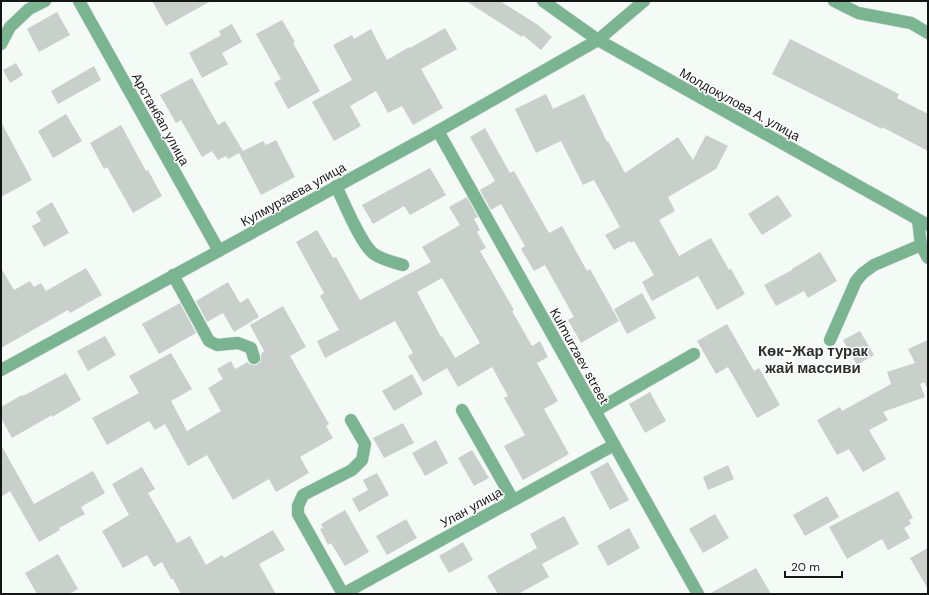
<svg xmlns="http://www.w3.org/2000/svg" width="929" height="595" viewBox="0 0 929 595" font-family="'DM Sans',sans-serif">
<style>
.building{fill:#c9cfcb;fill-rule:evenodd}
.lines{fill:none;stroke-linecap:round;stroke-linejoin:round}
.minor-casing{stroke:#d0d6d2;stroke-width:13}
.minor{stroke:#7ab490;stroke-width:12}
.labels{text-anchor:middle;stroke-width:3;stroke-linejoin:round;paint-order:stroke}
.street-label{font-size:13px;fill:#141615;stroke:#fff}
.quarter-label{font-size:15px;font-weight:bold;fill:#2b302c;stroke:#fff}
</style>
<rect width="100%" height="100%" fill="#f4faf6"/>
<g class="building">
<polygon points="152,1 211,1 166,26"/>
<polygon points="466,1 500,1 538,25 552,37 541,50 523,35 522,37"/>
<polygon points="57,12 70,35 39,52 27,29"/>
<polygon points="282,20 295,42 293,43 320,91 288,109 274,83 281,79 256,34"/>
<polygon points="232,24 242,42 222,53 228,64 202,78 189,53 221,35 219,31"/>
<polygon points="445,28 457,49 421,69 443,108 413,125 402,106 388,113 376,91 350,106 361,126 334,141 312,102 352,80 333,45 352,35 354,39 371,29 387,60 409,47 410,48"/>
<polygon points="790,39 899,94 897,98 928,114 928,151 882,127 882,129 772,74"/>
<polygon points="16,63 23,75 10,83 3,70"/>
<polygon points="94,66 101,80 58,104 51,91"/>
<polygon points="192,78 218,125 225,121 243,151 228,159 226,156 218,160 212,151 202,157 181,120 176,123 160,95"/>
<polygon points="546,94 553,109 584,94 607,142 608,141 625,173 678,137 693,160 706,135 728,146 716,169 668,197 675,211 659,220 679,256 711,238 729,270 731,269 745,294 717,310 698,276 652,301 642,282 654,275 634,241 631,243 630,241 614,250 605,235 620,227 594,180 583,185 561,141 536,153 515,109"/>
<polygon points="66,114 82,141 53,158 38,131"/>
<polygon points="1,122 32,180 1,197"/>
<polygon points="121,125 146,171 148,170 162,196 133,213 107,167 104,169 90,143"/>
<polygon points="485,128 510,173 514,171 549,233 562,226 587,271 590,269 619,321 581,343 568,320 574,317 545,265 534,271 521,249 525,246 501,204 491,210 480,190 495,181 470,137"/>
<polygon points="276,140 295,177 261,195 239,153 263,141 266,145"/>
<polygon points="430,168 446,195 410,215 404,206 373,224 362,205"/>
<polygon points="778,195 792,216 762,235 748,214"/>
<path d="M467,197l11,20 -4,2 6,11 -3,2 9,16 -6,3 34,59 -2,1 20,35 8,-5 8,16 -11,6 21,38 -14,8 25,45 -46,26 -19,-34 21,-11 -21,-37 4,-2 -16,-29 -34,20 -11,-19 -24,14 -15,-26 5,-3 -18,-32 -70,37 -8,-17 22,-11 -19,-34 4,-3 -28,-51 21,-12 16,28 3,-1 24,43 71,-38 -9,-15 38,-22 -11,-18zM442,278l38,65 -25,15 -13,-22 -1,1 -24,-45z"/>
<polygon points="52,202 69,233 44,247 32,226 41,221 36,212"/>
<polygon points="820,252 837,281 808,298 804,291 776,306 764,285 792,270 792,269"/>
<polygon points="1,268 14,290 30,281 34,287 41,283 46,291 86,268 102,295 70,313 68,310 1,348"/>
<polygon points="228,282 240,303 248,298 259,317 234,332 223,313 207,322 196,301"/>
<polygon points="642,293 656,318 627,334 614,309"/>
<polygon points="180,303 196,333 159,354 142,324"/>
<polygon points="283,306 306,347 290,356 329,424 326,426 333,438 300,457 309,473 276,492 269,479 233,500 207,455 188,466 165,424 155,430 149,421 107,445 92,418 139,393 129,376 171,353 192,389 171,401 187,431 221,411 208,388 223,379 217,369 231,361 235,369 248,362 249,364 253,365 256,365 259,363 261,359 261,354 264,351 250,325"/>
<polygon points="727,324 754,371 759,368 780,405 757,418 728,367 716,374 697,341"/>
<polygon points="860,331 874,355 857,365 843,340"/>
<polygon points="105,336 116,355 88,371 77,351"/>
<polygon points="928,340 928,389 924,382 920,384 925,397 883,412 888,420 869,430 886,459 863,472 849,449 837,455 817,420 840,407 842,411 891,384 887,372 915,363 908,349"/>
<polygon points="66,373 81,400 52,417 52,415 12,438 1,418 1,407 22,395 23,396"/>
<polygon points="412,374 423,394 394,411 382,391"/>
<polygon points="650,392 666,421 645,433 629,404"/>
<polygon points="403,423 414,443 384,458 373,438"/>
<polygon points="436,440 448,463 425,476 412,453"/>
<polygon points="1,445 34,504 93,471 105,493 81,507 85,514 59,528 60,530 39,542 10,491 1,497"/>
<polygon points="472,450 489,478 474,486 458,458"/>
<polygon points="608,462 629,500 610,510 590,472"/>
<polygon points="728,465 734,479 708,490 703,477"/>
<polygon points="142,467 155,489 148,493 177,543 190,536 206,565 222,555 224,558 273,530 285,550 259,564 276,594 181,594 173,579 171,579 162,562 154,567 147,555 123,568 102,531 129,515 112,484"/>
<polygon points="377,473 389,495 359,512 352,499 368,490 363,480"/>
<polygon points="898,491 913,518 909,520 911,524 904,528 910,538 888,550 882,539 847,559 829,527"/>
<polygon points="827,496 839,517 805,536 793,515"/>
<polygon points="345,510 369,552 345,566 331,543 328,545 320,529 323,528 321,524"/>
<polygon points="715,514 729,538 703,553 689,529"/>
<polygon points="564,516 579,544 542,564 549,577 518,594 498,594 487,576 537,548 530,534"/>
<polygon points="406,519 417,538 387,555 376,536"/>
<polygon points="629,528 640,548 608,566 597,546"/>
<polygon points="463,542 473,560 449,573 439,556"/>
<polygon points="928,548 928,589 910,558"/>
<polygon points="58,554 78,589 69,594 37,594 25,573"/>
<polygon points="756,568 771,594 709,594"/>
</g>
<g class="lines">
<g class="minor-casing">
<g id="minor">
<polyline points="79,1 219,251"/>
<polyline points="543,1 598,40 928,225"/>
<polyline points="834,1 858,13 911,23 928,33"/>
<polyline points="1,44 10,27 29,9 45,1"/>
<polyline points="438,131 698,594"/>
<path d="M336,186c8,16 25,59 38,68 9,6 19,8 29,11"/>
<polyline points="918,220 921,245 928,258"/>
<polyline points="173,275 209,341 217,345 238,343 251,348 254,358"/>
<polyline points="830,340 856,281 863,273 874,265 921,245"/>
<polyline points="1,370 438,131 598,40 644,1"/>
<polyline points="462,410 513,500"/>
<polyline points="595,411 694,354"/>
<polyline points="343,594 614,445"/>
<polyline points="343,594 298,514 298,506 303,495 352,470 362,460 365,444 351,420"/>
</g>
</g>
<use href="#minor" class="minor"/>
</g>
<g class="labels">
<g class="street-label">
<text transform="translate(740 104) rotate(29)" y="5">Молдокулова А. улица</text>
<text transform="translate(161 119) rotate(61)" y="5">Арстанбап улица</text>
<text transform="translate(293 194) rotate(-29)" y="5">Кулмурзаева улица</text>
<text transform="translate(580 356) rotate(61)" y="5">Kulmurzaev street</text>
<text transform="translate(471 507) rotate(-29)" y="5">Улан улица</text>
</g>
<g class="quarter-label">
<text x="813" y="356">Көк-Жар турак<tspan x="813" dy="17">жай массиви</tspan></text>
</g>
</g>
<rect width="929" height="595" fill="none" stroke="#141615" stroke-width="4"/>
<path d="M785 571v6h57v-6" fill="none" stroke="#141615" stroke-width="2"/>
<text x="791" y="571" font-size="12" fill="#141615" stroke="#ffffff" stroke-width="3" paint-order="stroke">20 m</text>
</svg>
